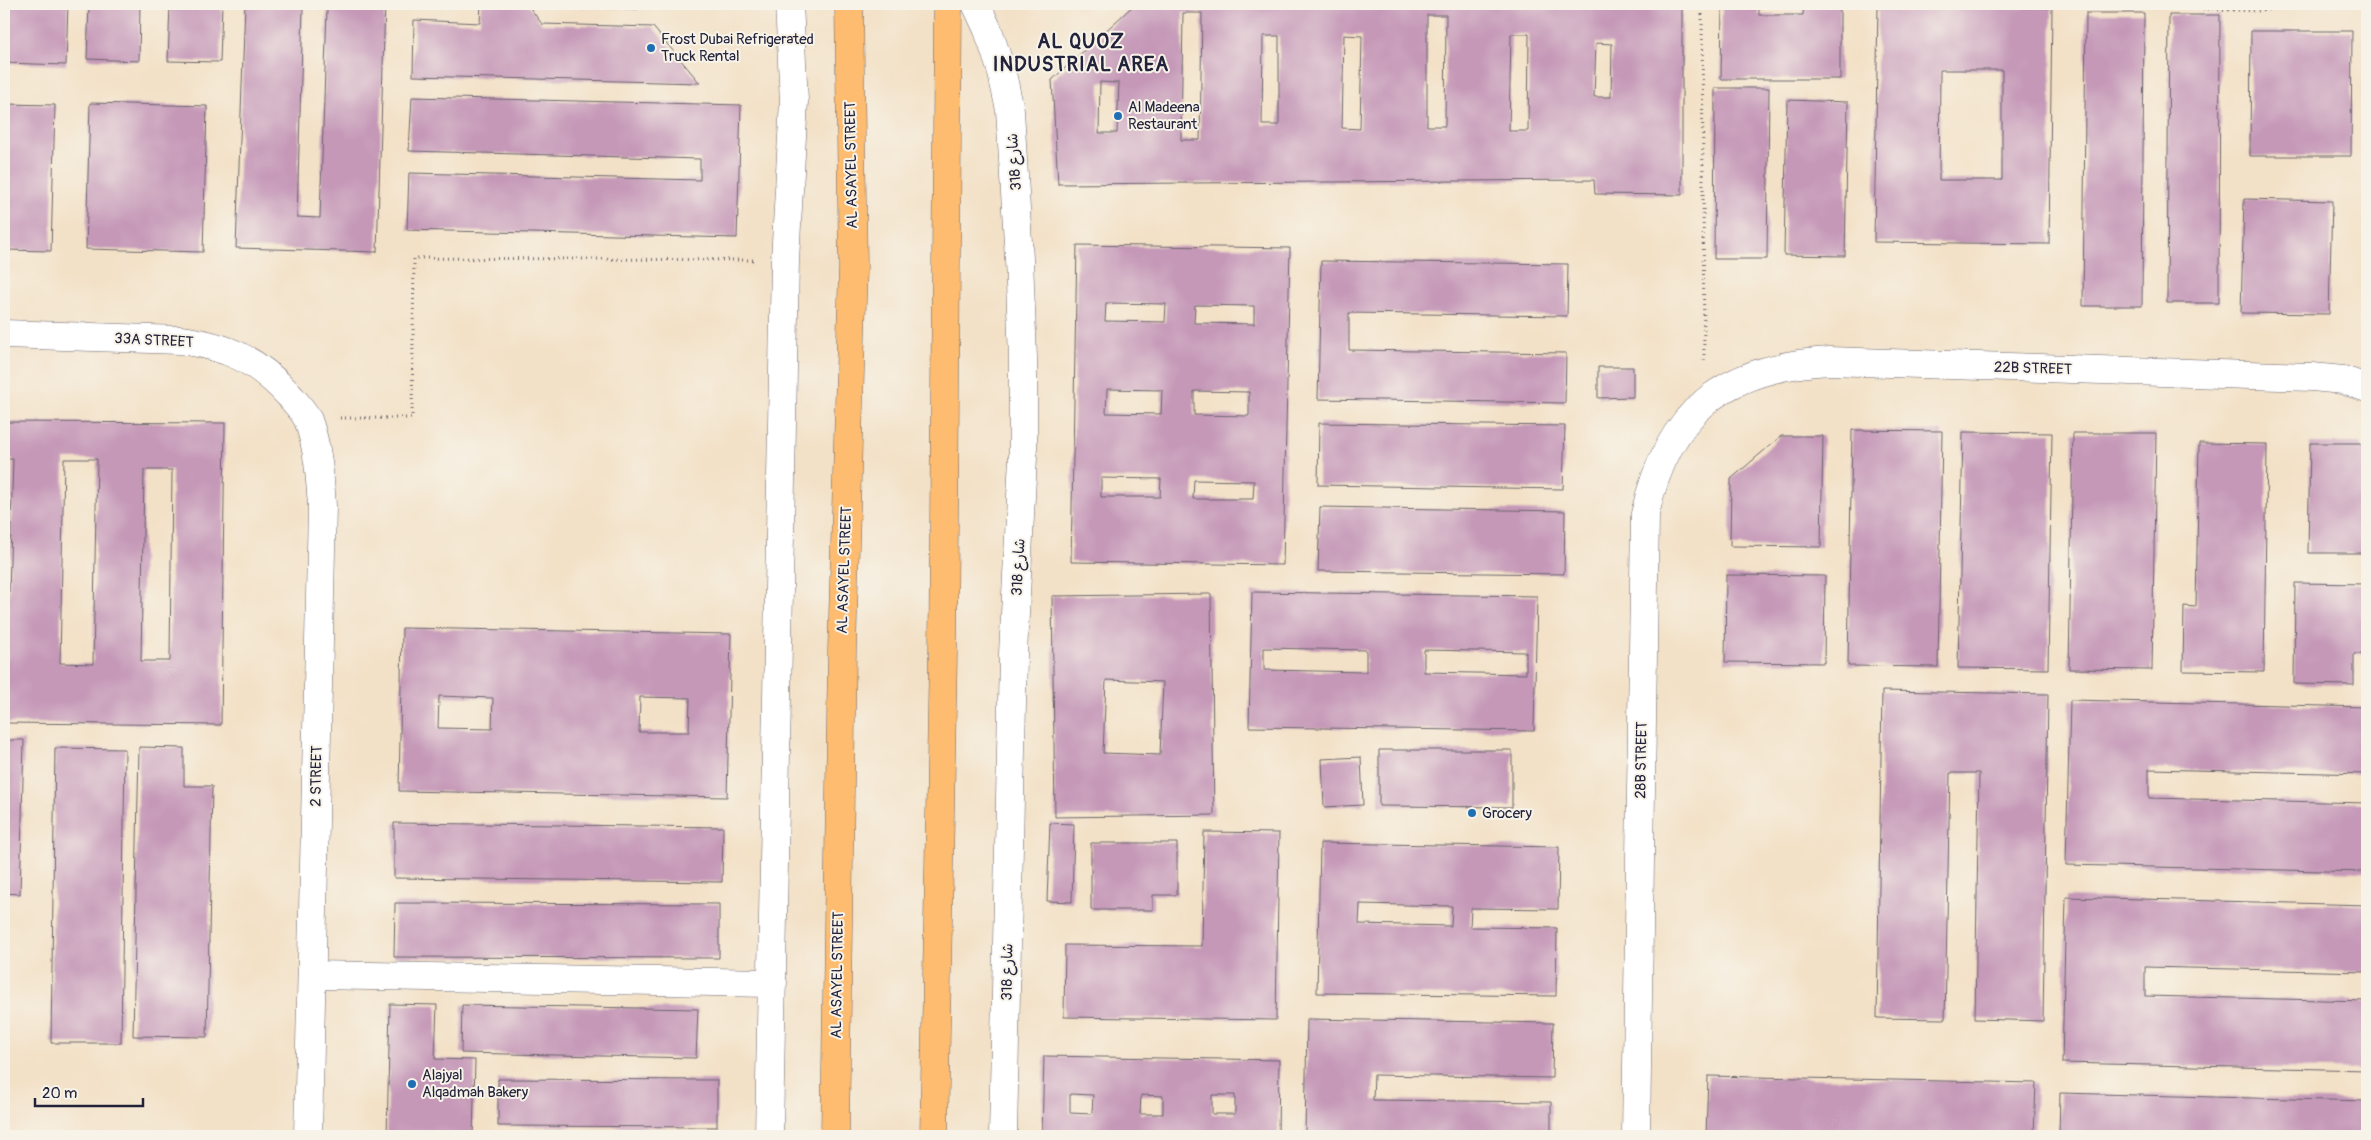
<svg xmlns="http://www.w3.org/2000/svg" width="2371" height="1140" viewBox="0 0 2371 1140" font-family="Pangolin,'Playpen Sans Arabic',sans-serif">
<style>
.building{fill:#c598b8;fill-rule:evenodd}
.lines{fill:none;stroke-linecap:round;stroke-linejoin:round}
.minor-casing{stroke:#6b656c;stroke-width:29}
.major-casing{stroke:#6b656c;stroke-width:29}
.path{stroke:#6b656c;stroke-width:3;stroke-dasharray:1 4;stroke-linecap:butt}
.minor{stroke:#fff;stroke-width:28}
.major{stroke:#fdbc6f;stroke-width:28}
.poi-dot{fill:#1f6fb2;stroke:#f7f3e8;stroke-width:2}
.labels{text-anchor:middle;stroke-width:4;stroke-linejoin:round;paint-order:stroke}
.poi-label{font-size:15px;fill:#22223b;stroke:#f7f3e8;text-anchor:start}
.street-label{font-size:15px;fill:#22223b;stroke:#f7f3e8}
.district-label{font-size:20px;font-weight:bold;letter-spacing:1px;fill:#22223b;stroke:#f7f3e8}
</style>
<rect width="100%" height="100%" fill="#f7f3e8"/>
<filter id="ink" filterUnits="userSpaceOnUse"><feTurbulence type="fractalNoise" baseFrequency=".02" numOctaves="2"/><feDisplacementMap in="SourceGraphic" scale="10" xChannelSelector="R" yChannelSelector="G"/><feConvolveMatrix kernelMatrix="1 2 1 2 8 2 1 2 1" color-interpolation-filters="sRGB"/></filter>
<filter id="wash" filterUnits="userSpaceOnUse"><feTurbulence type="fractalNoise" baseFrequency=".0096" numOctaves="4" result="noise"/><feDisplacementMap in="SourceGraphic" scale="20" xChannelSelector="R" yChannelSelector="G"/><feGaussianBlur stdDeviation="1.12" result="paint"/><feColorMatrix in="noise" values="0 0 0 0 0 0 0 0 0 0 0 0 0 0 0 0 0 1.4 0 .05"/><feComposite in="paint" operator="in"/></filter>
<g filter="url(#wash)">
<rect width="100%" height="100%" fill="#f3e1c7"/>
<g id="blocks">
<g class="building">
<polygon points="4,4 68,4 66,65 4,63"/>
<polygon points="89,4 140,4 139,61 87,59"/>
<polygon points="170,4 222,4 220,62 168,61"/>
<path d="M245,4h140l-8,248 -141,-4zM303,8l24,1 -7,209 -23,-1z"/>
<polygon points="481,4 527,4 542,24 653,27 700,83 413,76 414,20 480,23"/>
<polygon points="550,4 633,4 638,9 552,6"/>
<path d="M1135,4h547v191l-87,-1 -1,-14 -536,4 -6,-104zM1183,13h19l-2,127h-19zM1427,15h19l-1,111h-18zM1511,34h18l-1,97h-19zM1344,35l18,1 -2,93 -18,-1zM1263,36h16v89h-17zM1596,43l16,1 -1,53h-17zM1100,82l19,1 -2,50h-18z"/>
<polygon points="1722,4 1759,4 1759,15 1803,15 1804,4 1840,4 1840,79 1721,79"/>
<path d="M1878,6l174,2 -3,236 -175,-2zM1940,70h62v110h-63z"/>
<polygon points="2086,13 2144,13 2142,306 2083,306"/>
<polygon points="2169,15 2220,15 2219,303 2167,303"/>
<polygon points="2251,31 2352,31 2351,156 2250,156"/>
<polygon points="1715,88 1769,88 1767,259 1714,259"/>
<polygon points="412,97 741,105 737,238 407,230 409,173 700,180 700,159 409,151"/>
<polygon points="1787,100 1848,102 1845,256 1784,255"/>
<polygon points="90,103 207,106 203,252 86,249"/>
<polygon points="4,104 55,105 51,251 4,250"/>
<polygon points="2244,199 2332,201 2329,314 2241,313"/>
<path d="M1077,245l213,3 -7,317 -212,-3zM1106,303l60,1 -1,18 -60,-1zM1195,305l59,1v18l-60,-1zM1107,389l55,1 -1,24 -55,-1zM1194,391l55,1v24l-55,-1zM1101,478l60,1 -1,18h-59zM1194,480l60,1 -1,18h-60z"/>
<polygon points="1321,261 1568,264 1567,316 1349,313 1349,350 1566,353 1565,403 1318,399"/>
<polygon points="1598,367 1633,367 1633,397 1598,398"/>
<path d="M4,422l221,1 -4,302 -217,-2v-63h3l6,-201h-9zM64,459h33l-4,205 -33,-1zM144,470h28l-2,191h-29z"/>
<polygon points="1319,423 1565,426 1563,489 1318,485"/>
<polygon points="1852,430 1942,431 1938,667 1848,666"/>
<polygon points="1963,432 2052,433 2048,669 1958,668"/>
<polygon points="2073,433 2156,433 2152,670 2069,669"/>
<polygon points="1781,436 1823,436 1821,547 1730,546 1731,479"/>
<polygon points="2199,443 2267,444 2264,672 2183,671 2184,606 2196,607"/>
<polygon points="2310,443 2360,443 2367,452 2367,553 2308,553"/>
<polygon points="1320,507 1565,511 1564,574 1318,571"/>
<polygon points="1726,575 1825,576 1824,663 1725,662"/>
<polygon points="2295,583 2367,584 2367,654 2354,654 2354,685 2294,684"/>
<path d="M1252,592l285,4 -3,135 -285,-4zM1264,648l102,2v22l-102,-2zM1424,650l102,2v22l-102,-2z"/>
<path d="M1211,594l3,221 -159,2 -3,-221zM1106,680l57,2 -3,73 -57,-2z"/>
<path d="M402,628l329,6 -4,163 -328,-6zM439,696l54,2 -1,31 -54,-1zM640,697l50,1 -1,34h-50z"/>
<polygon points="1882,691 2048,694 2043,1021 1975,1019 1979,773 1950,773 1945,1019 1877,1018"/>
<polygon points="2070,700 2367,707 2367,774 2149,769 2149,798 2367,803 2367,872 2066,865"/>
<polygon points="4,740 24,740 20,894 4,893"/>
<polygon points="139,747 184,748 184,786 212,786 207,1037 133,1036"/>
<polygon points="55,748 125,749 121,1043 51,1043"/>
<polygon points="1379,750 1512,750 1512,807 1379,806"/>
<polygon points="1361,757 1363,805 1324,807 1322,759"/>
<polygon points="394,823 723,827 722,882 394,878"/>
<polygon points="1050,823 1074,824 1072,902 1047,901"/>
<polygon points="1204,832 1279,833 1276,1020 1064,1017 1065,945 1202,946"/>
<polygon points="1091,843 1177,843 1177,895 1153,895 1153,910 1091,910"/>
<path d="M1320,843l239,4 -1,62 -87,-1 -1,19 87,1 -1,68 -239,-3zM1360,904l92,2 -1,20 -92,-2z"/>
<polygon points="2066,897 2367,905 2367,972 2145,967 2145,996 2367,1001 2367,1070 2062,1063"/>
<polygon points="395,903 719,904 719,958 394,957"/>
<polygon points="390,1004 437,1005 435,1059 475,1060 473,1136 387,1136"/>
<polygon points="462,1005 698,1009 696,1058 461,1053"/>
<polygon points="1307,1019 1553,1023 1552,1078 1374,1075 1373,1100 1551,1102 1551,1136 1305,1136"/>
<path d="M1044,1056l235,4 -1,76h-236zM1070,1094l23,1 -1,19 -22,-1zM1141,1095l22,1v18h-23zM1212,1095h23v19h-23z"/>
<polygon points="1708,1076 2036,1083 2034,1136 1706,1136"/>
<polygon points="498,1079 717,1080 717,1127 498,1126"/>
<polygon points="2060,1093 2367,1101 2367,1136 2059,1136"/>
</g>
</g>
</g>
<g filter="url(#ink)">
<use href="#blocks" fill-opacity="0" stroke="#6b656c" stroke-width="1"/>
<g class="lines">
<g class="minor-casing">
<g id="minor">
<polyline points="976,4 988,30 1001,69 1010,110 1019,259 1023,358 1023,457 1013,654 1003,1136"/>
<path d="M4,334l176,6c47,6 77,20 109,55 6,7 15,16 19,25 10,27 12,57 14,86l-14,630"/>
<polyline points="312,975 773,983"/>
<polyline points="769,1136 785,260 794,101 789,4"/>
<path d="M1636,1136l9,-622c23,-103 79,-147 184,-153l483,16 31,3 24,8"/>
</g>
</g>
<g class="major-casing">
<g id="major">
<polyline points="835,1136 842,651 853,266 849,4"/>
<polyline points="934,1136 943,653 948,4"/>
</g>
</g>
<g class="path">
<polyline points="1702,4 1704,363"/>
<polyline points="2088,4 2257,11 2276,9 2297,4"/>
<polyline points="340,418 412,418 414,258 753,260"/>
</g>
<use href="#minor" class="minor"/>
<use href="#major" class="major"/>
</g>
</g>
<g class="poi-dot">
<circle cx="651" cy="48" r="5"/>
<circle cx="1118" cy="116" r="5"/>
<circle cx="1472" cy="813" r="5"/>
<circle cx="412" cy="1084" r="5"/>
</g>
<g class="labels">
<g class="poi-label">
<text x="661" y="44">Frost Dubai Refrigerated<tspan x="661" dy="17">Truck Rental</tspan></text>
<text x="1128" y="112">Al Madeena<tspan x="1128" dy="17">Restaurant</tspan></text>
<text x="1482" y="818">Grocery</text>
<text x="422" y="1080">Alajyal<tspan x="422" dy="17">Alqadmah Bakery</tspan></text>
</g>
<g class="street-label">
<text transform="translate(1014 162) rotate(-94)" y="5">شارع 318</text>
<text transform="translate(851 165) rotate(-91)" y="5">AL ASAYEL STREET</text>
<text transform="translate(154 340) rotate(3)" y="5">33A STREET</text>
<text transform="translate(2033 368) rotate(2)" y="5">22B STREET</text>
<text transform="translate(1018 567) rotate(-87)" y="5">شارع 318</text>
<text transform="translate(844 570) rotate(-88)" y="5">AL ASAYEL STREET</text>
<text transform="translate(1641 760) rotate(-89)" y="5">28B STREET</text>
<text transform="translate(316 776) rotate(-89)" y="5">2 STREET</text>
<text transform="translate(1007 972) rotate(-89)" y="5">شارع 318</text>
<text transform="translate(837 975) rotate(-89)" y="5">AL ASAYEL STREET</text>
</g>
<g class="district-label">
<text x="1081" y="48">AL QUOZ<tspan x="1081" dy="23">INDUSTRIAL AREA</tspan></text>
</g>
</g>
<rect width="2371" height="1140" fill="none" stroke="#f7f3e8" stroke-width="20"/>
<path d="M35 1098v8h108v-8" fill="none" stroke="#22223b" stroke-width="2.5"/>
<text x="42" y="1098" font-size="15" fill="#22223b" stroke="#f7f3e8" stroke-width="4" paint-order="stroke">20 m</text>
</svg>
